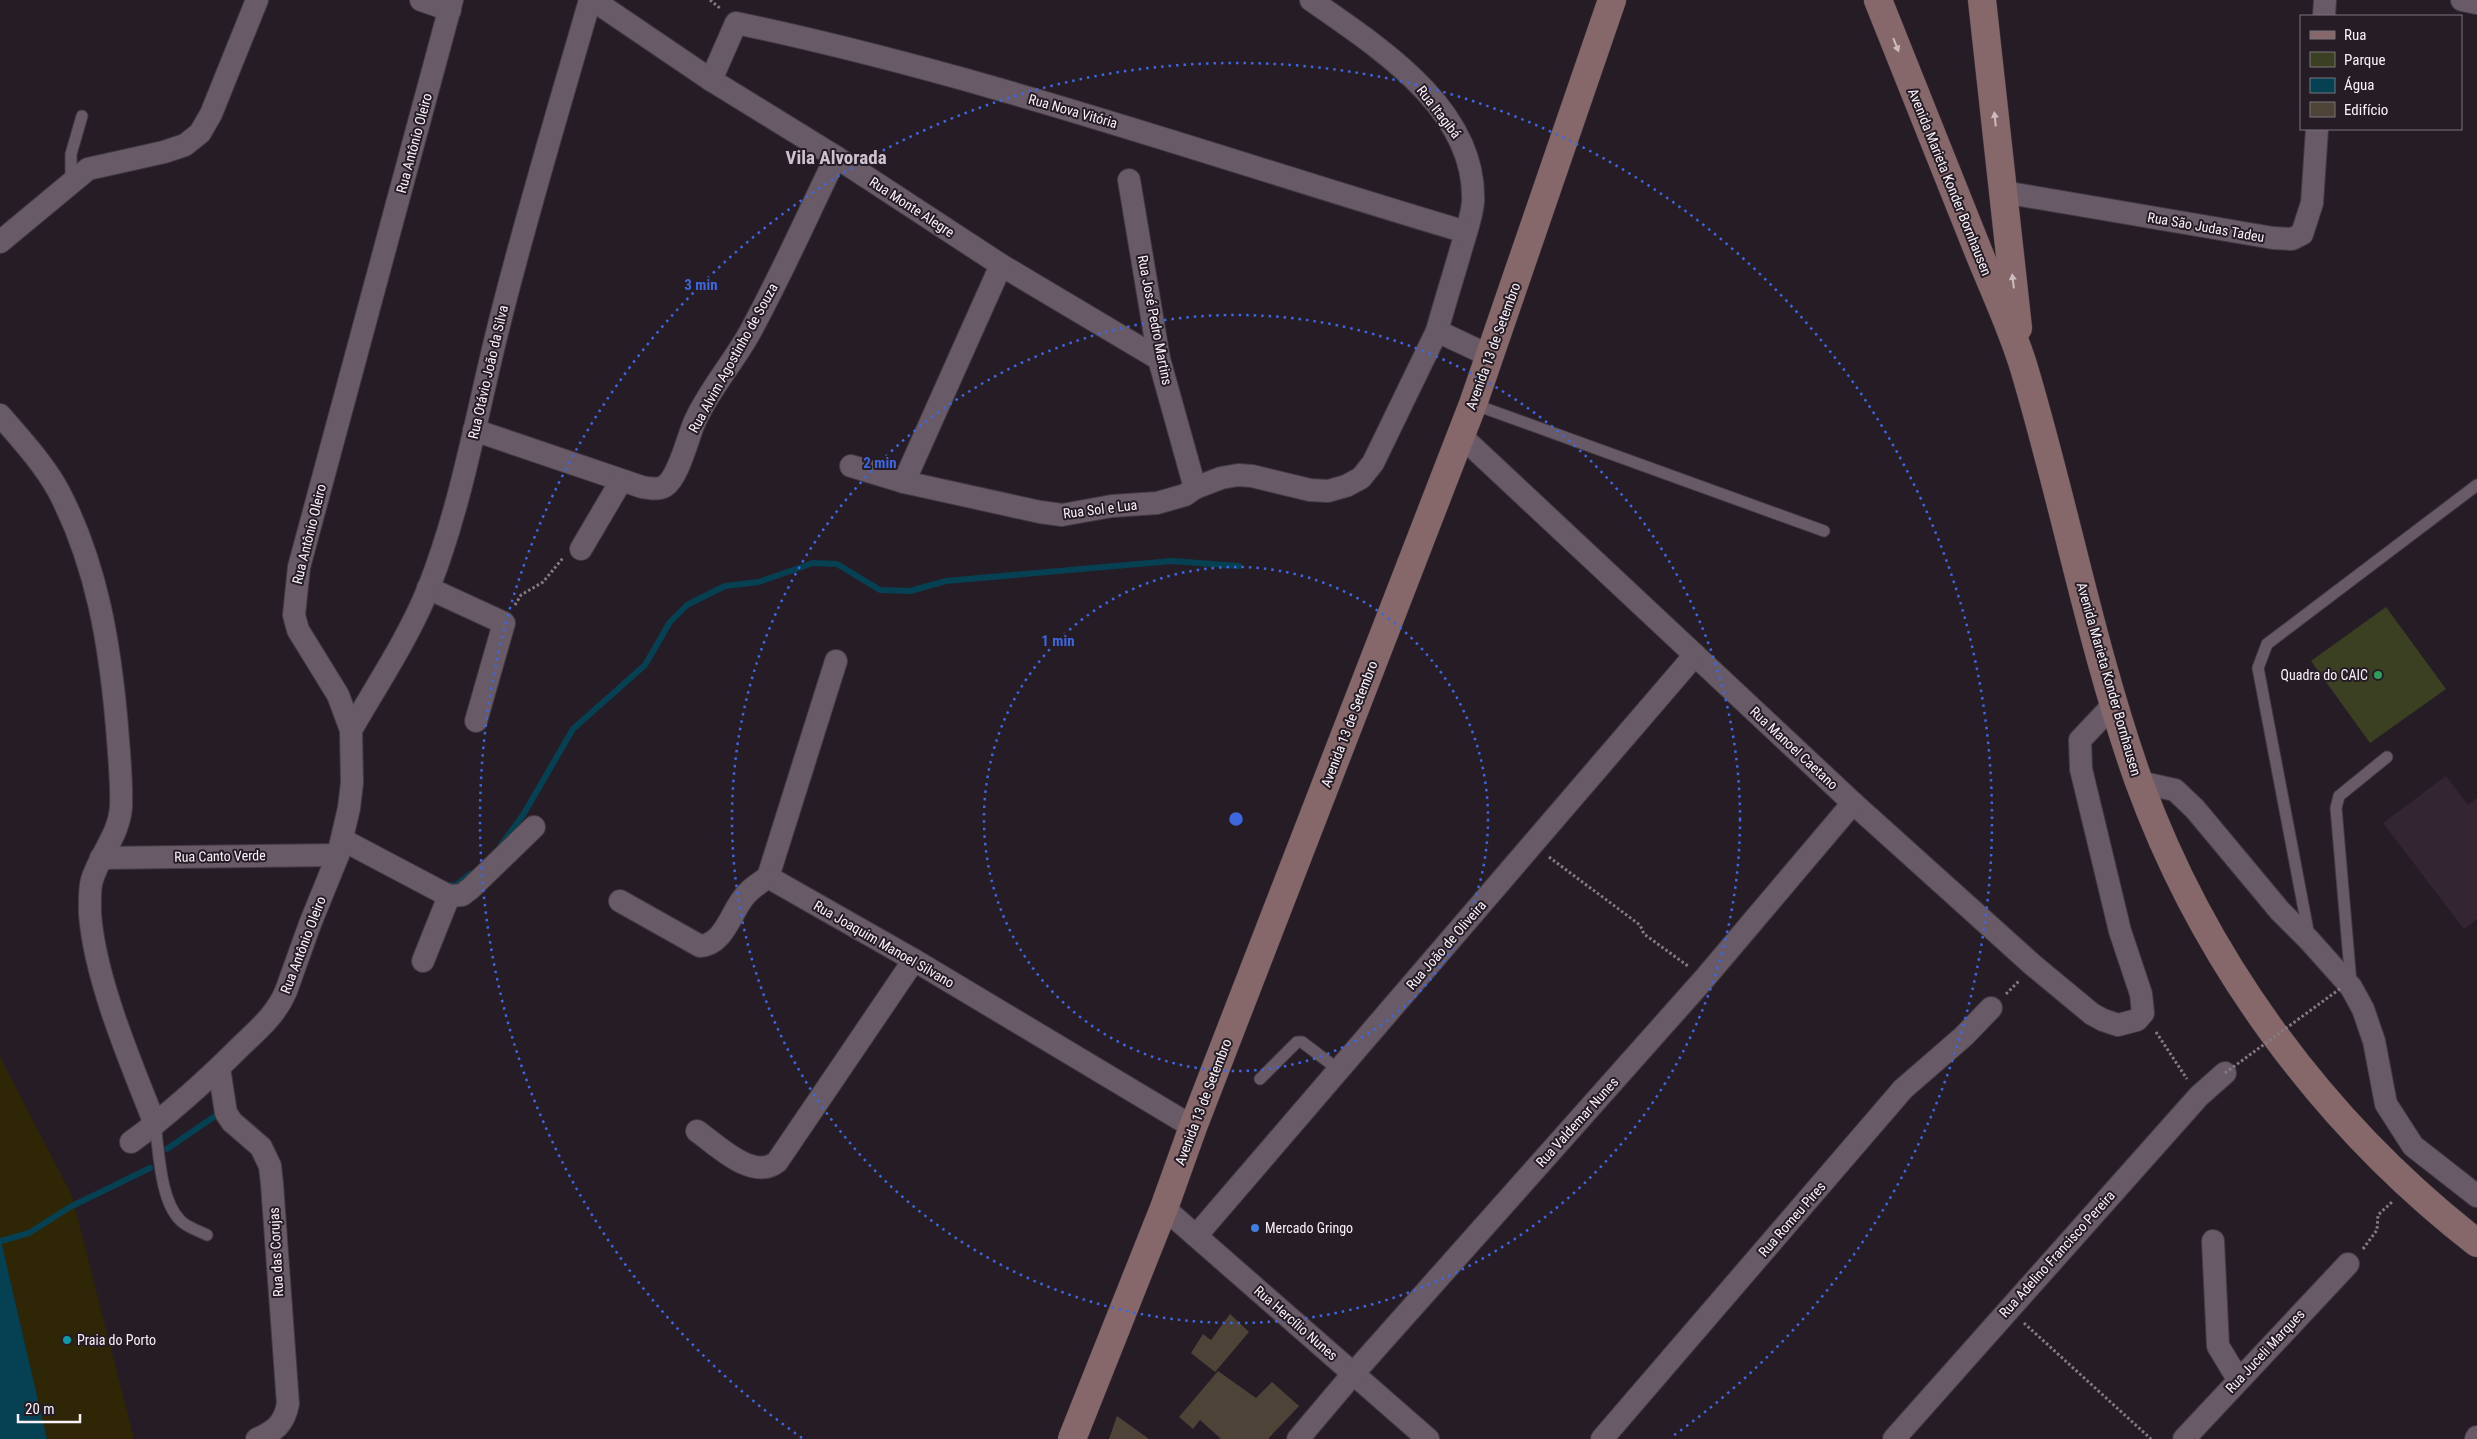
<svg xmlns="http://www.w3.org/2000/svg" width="2477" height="1439" viewBox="0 0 2477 1439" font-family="'Roboto Condensed',sans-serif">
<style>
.built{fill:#342533}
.green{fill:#3a4021}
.sand{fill:#2f2605}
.water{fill:#064153}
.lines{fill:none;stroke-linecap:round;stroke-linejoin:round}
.stream{stroke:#064153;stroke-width:6}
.building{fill:#4e4337}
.lane-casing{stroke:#433a42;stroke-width:13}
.street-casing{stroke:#433a42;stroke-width:24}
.secondary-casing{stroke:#433a42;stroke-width:29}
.path{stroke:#857b84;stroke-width:3;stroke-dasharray:2.5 2.5;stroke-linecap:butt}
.lane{stroke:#685b67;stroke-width:11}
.street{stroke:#685b67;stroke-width:22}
.secondary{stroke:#87686a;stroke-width:28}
.path-bridge{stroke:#857b84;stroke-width:3;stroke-dasharray:2.5 2.5;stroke-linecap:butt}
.oneway{fill:#ccbbc0}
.ring{fill:none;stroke:#3e67dd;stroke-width:2.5;stroke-dasharray:2.5 5}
.leisure-dot{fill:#2e9e5b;stroke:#261c26;stroke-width:2}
.shop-dot{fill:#3f7fe0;stroke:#261c26;stroke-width:2}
.culture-dot{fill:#0f9aa8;stroke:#261c26;stroke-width:2}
.labels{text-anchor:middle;stroke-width:4;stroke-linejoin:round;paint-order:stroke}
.street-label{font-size:14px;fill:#faf2f9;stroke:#261c26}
.poi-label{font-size:14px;fill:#faf2f9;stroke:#261c26;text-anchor:start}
.district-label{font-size:19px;font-weight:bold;fill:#cfc1cf;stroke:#261c26}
.centre{fill:#3e67dd;stroke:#261c26;stroke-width:2.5}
.ring-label{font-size:15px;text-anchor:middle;font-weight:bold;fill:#3e67dd;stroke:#261c26;stroke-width:4;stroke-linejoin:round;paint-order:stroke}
</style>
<rect width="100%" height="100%" fill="#261c26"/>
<polygon class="built" points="2446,776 2468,805 2477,798 2477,919 2464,929 2383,823"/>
<polygon class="green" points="2386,607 2446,689 2370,743 2311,661"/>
<polygon class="sand" points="0,1057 72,1196 134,1439 47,1439 0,1238"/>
<polygon class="water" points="0,1238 1,1241 47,1439 0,1439"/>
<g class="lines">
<g class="stream">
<polyline points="501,845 523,815 573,729 645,665 670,622 687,605 725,586 759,582 813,563 837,564 880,590 910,591 946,581 1172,561 1239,566"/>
<polyline points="450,885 455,886 470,874"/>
<polyline points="167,1149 215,1116"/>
<polyline points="1,1241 29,1233 70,1207 150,1168"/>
</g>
</g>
<g class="building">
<polygon points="1230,1314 1249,1332 1215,1372 1191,1353 1203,1334 1211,1340"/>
<polygon points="1218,1371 1256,1398 1272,1382 1299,1406 1268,1439 1221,1439 1200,1420 1193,1429 1179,1417"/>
<polygon points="1117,1416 1149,1439 1109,1439"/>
</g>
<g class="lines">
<g class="lane-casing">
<g id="lane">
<polyline points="71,183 71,154 82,116"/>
<polyline points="1473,404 1824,531"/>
<polyline points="2309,936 2258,668 2267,644 2477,485"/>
<polyline points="2351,983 2336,808 2339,796 2387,757"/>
<polyline points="1260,1079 1297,1042 1302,1042 1339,1070"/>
<path d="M155,1124c4,27 5,76 25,96 6,7 19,11 27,15"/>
</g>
</g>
<g class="street-casing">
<g id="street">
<polyline points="421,0 450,10"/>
<polyline points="593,0 711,80 836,157 1001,265 1159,359"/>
<path d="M1311,0c67,47 166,109 162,202 -1,14 -7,30 -11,44 -8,28 -17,56 -25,85l53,25"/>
<polyline points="2462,0 2477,3"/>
<polyline points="2324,16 2325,0"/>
<path d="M711,80l25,-57c248,52 487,137 730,209"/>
<polyline points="1129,180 1159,359 1195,488"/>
<polyline points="2003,192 2273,238 2292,239 2302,234 2312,203 2317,129"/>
<polyline points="0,242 88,169 164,152 185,145 200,133 211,114 257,0"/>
<polyline points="1001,265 904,482 1040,512 1062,515 1112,506 1157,503 1185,495 1195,488 1221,478 1238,475 1252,476 1310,490 1328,491 1346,486 1361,478 1373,463 1437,331"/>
<path d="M0,415c20,23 43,48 58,75 39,74 52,155 59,237 2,27 5,54 4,80 -2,28 -21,47 -29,73 -3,10 -2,24 -2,34 5,66 41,149 65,210"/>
<path d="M474,430l168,57c7,1 17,3 23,-1 14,-9 23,-50 30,-65 14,-31 37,-57 54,-87 32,-58 58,-118 87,-177"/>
<polyline points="1460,435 1853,803 2034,966 2092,1014 2103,1020 2118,1025 2137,1020 2143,1013 2141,994 2120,931 2081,769 2080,740 2114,704"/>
<polyline points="851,466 904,482"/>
<polyline points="581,549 621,481"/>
<polyline points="428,588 504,623 476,721"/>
<polyline points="836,661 768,877 914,960 1193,1127"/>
<path d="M351,730c27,-47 58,-93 78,-143 33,-84 48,-175 70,-262 27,-109 60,-217 91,-325"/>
<polyline points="2139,782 2175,790 2195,809 2280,911 2309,940 2351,987 2363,1009 2374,1041 2386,1104 2413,1146 2477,1196"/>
<polyline points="343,840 449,896 462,895 471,888 534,827"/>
<polyline points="101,858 338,855"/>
<path d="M620,901l80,45c22,-1 30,-29 41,-45 7,-11 17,-17 27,-24"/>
<polyline points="423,961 449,896"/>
<path d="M219,1068l7,45 6,9 29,25 9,19 2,18 16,220c-4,20 -13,27 -31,35"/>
<path d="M697,1131c21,15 56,50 80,31l137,-202"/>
<path d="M131,1142c40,-29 77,-63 112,-98 17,-16 34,-31 43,-53l24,-67 28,-69 11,-47 3,-25 -1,-53 -13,-35 -40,-65 -4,-15 5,-48 153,-567"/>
<polyline points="1164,1208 1428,1439"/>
<polyline points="1196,1236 1695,655"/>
<polyline points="2213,1241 2218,1346 2238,1379"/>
<polyline points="1298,1439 1353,1374 1705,978 1853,803"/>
<polyline points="1602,1439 1903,1089 1964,1036 1991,1008"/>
<polyline points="1894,1439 2199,1096 2225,1073"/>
<polyline points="2184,1439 2348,1264"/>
<polyline points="2476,1439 2477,1437"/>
</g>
</g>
<g class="secondary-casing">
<g id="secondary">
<path d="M1878,0c32,81 64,162 97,243 16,41 36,82 49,125 41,137 67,279 115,414 66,181 186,343 338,461"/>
<polyline points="1982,0 2018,328"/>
<polyline points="1072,1439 1164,1208 1193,1127 1473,404 1612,0"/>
</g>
</g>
<g class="path">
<polyline points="710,0 721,9"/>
<polyline points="515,605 521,595 543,582 563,558"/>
<polyline points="1549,857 1640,925 1644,934 1688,966"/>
<polyline points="2006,994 2019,981"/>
<polyline points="2156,1032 2187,1079"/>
<polyline points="2363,1249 2377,1230 2378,1215 2392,1202"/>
<polyline points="2024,1323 2151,1439"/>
</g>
<use href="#lane" class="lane"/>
<use href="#street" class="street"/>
<use href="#secondary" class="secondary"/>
<polyline class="path-bridge" points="2225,1073 2341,988"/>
</g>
<defs><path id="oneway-solid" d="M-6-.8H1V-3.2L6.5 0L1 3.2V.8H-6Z" transform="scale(1.25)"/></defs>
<g class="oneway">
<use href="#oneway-solid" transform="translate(1896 45) rotate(68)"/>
<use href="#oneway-solid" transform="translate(1995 119) rotate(-96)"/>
<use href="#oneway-solid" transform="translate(2013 281) rotate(-97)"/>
</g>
<g class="ring">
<circle cx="1236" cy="819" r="252"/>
<circle cx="1236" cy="819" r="504"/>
<path d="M802 1438A756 756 0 1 1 1670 1438"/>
</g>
<circle class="leisure-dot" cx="2378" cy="675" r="5"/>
<circle class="shop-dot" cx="1255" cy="1228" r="5"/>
<circle class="culture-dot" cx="67" cy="1340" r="5"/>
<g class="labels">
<g class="street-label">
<text transform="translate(1073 111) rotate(16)" y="5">Rua Nova Vitória</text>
<text transform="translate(1439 112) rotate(52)" y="5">Rua Itagibá</text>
<text transform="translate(414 143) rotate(-75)" y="5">Rua Antônio Oleiro</text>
<text transform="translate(1950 182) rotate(68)" y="5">Avenida Marieta Konder Bornhausen</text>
<text transform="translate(912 207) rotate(33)" y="5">Rua Monte Alegre</text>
<text transform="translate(2206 227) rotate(10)" y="5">Rua São Judas Tadeu</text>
<text transform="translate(1155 320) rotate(79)" y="5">Rua José Pedro Martins</text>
<text transform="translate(1493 346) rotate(-70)" y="5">Avenida 13 de Setembro</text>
<text transform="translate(733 358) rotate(-61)" y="5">Rua Alvim Agostinho de Souza</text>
<text transform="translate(488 372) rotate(-77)" y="5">Rua Otávio João da Silva</text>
<text transform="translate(1100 509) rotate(-7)" y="5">Rua Sol e Lua</text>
<text transform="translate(309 534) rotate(-76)" y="5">Rua Antônio Oleiro</text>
<text transform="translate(2109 679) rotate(74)" y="5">Avenida Marieta Konder Bornhausen</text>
<text transform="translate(1349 724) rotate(-69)" y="5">Avenida 13 de Setembro</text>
<text transform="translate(1794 748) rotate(43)" y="5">Rua Manoel Caetano</text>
<text transform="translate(220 856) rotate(-1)" y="5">Rua Canto Verde</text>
<text transform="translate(884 944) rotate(30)" y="5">Rua Joaquim Manoel Silvano</text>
<text transform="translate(303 945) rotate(-69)" y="5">Rua Antônio Oleiro</text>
<text transform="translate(1446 945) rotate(-49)" y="5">Rua João de Oliveira</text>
<text transform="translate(1203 1102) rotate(-69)" y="5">Avenida 13 de Setembro</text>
<text transform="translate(1577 1122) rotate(-48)" y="5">Rua Valdemar Nunes</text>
<text transform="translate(1792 1219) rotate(-49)" y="5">Rua Romeu Pires</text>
<text transform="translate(276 1252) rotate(-93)" y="5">Rua das Corujas</text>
<text transform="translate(2057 1254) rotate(-48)" y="5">Rua Adelino Francisco Pereira</text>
<text transform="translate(1296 1323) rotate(41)" y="5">Rua Hercílio Nunes</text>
<text transform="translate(2265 1351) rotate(-47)" y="5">Rua Juceli Marques</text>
</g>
<g class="poi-label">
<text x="2368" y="680" text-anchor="end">Quadra do CAIC</text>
<text x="1265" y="1233">Mercado Gringo</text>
<text x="77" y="1345">Praia do Porto</text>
</g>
<g class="district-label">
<text x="836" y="164">Vila Alvorada</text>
</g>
</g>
<circle cx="1236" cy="819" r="8" class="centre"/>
<g class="ring-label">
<text x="701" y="290">3 min</text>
<text x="880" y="468">2 min</text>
<text x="1058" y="646">1 min</text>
</g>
<rect x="2300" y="15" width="162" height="115" fill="#261c26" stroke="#7b727a"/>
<rect x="2310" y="31" width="25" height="8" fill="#87686a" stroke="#7b727a"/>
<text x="2344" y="40" font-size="15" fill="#faf2f9">Rua</text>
<rect x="2310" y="52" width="25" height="15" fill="#3a4021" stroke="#7b727a"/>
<text x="2344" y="65" font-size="15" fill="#faf2f9">Parque</text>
<rect x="2310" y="78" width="25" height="15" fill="#064153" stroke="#7b727a"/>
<text x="2344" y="90" font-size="15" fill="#faf2f9">Água</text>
<rect x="2310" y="102" width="25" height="15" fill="#4e4337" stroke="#7b727a"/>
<text x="2344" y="115" font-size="15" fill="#faf2f9">Edifício</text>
<path d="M18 1414v8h62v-8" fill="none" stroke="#faf2f9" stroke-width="2.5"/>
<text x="25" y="1414" font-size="15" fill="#faf2f9" stroke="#261c26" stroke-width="4" paint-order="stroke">20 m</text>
</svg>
